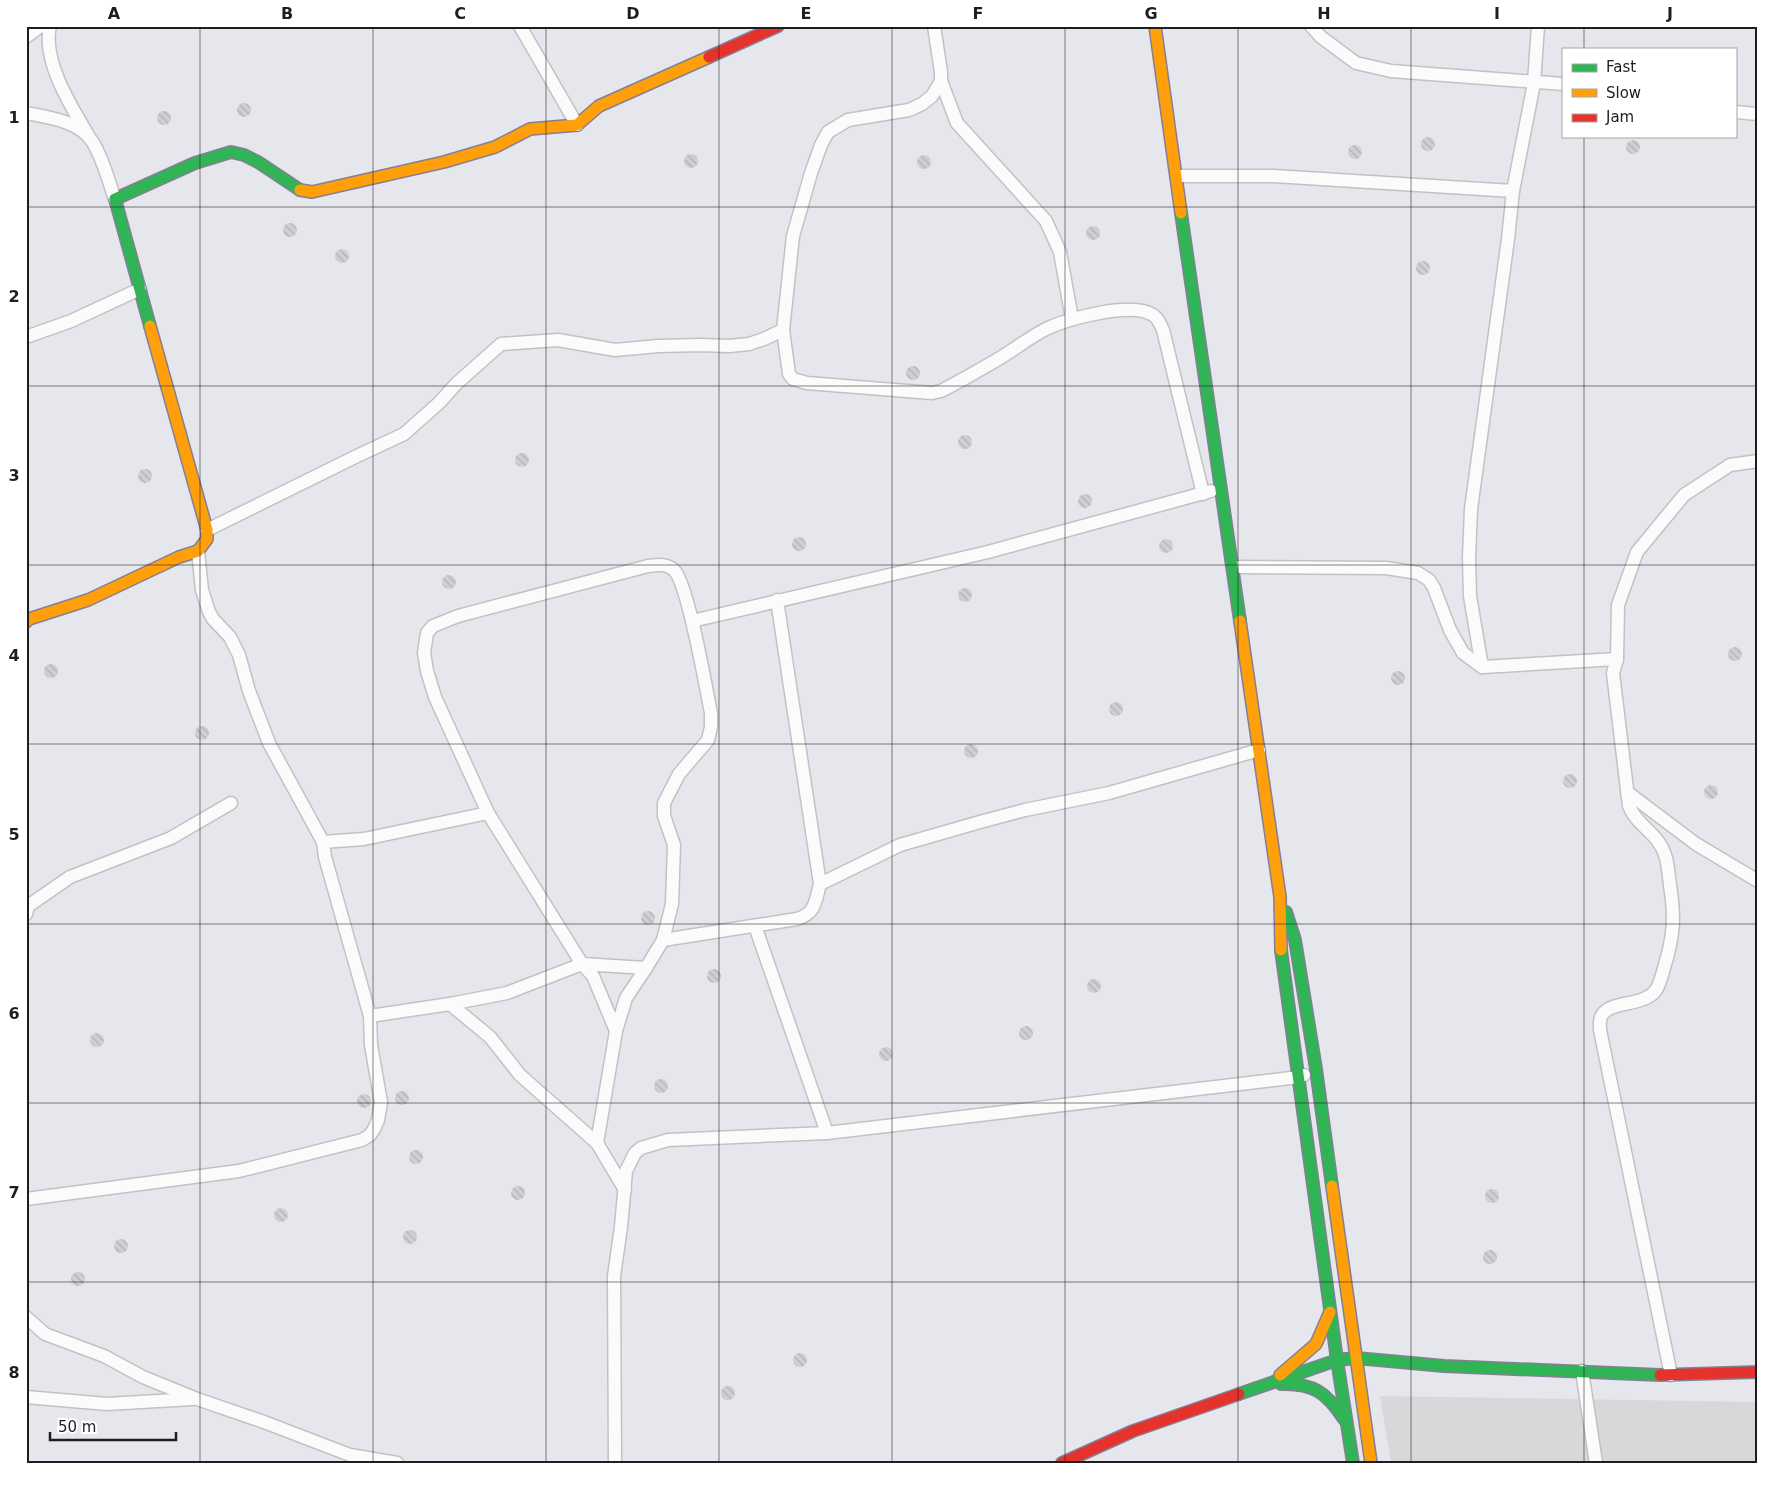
<svg xmlns="http://www.w3.org/2000/svg" width="1784" height="1489" viewBox="0 0 1784 1489" font-family="'DejaVu Sans',sans-serif">
<style>
.residential{fill:#d8d8db}
.building{fill:url(#building-back-hatch)}
.lines{fill:none;stroke-linecap:round;stroke-linejoin:round}
.street-casing{stroke:#c2c2c4;stroke-width:15}
.fast-casing{stroke:#857f96;stroke-width:14}
.slow-casing{stroke:#857f96;stroke-width:14}
.jam-casing{stroke:#857f96;stroke-width:14}
.street{stroke:#fbfbfc;stroke-width:12}
.fast{stroke:#30b455;stroke-width:11}
.slow{stroke:#ff9f0a;stroke-width:11}
.jam{stroke:#e5322d;stroke-width:11}
.grid{fill:none;stroke:#1e1e1e;stroke-width:1;stroke-opacity:0.55}
.neatline{fill:none;stroke:#1e1e1e;stroke-width:2}
.grid-label{font-size:16px;text-anchor:middle;font-weight:bold;fill:#1e1e1e}
</style>
<defs>
<pattern id="building-back-hatch" width="6" height="6" patternUnits="userSpaceOnUse" patternTransform="scale(1.25)"><rect width="6" height="6" fill="#cfd0d4"/><path d="M-1 5l2 2M0 0l6 6M5-1l2 2" fill="none" stroke="#b1b2b6"/></pattern>
</defs>
<rect width="100%" height="100%" fill="#e6e7ec"/>
<polygon class="residential" points="1380,1396 1758,1402 1758,1463 1391,1463"/>
<g class="building">
<circle cx="244" cy="110" r="7"/>
<circle cx="164" cy="118" r="7"/>
<circle cx="1428" cy="144" r="7"/>
<circle cx="1633" cy="147" r="7"/>
<circle cx="1355" cy="152" r="7"/>
<circle cx="691" cy="161" r="7"/>
<circle cx="924" cy="162" r="7"/>
<circle cx="290" cy="230" r="7"/>
<circle cx="1093" cy="233" r="7"/>
<circle cx="342" cy="256" r="7"/>
<circle cx="1423" cy="268" r="7"/>
<circle cx="913" cy="373" r="7"/>
<circle cx="965" cy="442" r="7"/>
<circle cx="522" cy="460" r="7"/>
<circle cx="145" cy="476" r="7"/>
<circle cx="1085" cy="501" r="7"/>
<circle cx="799" cy="544" r="7"/>
<circle cx="1166" cy="546" r="7"/>
<circle cx="449" cy="582" r="7"/>
<circle cx="965" cy="595" r="7"/>
<circle cx="1735" cy="654" r="7"/>
<circle cx="51" cy="671" r="7"/>
<circle cx="1398" cy="678" r="7"/>
<circle cx="1116" cy="709" r="7"/>
<circle cx="202" cy="733" r="7"/>
<circle cx="971" cy="751" r="7"/>
<circle cx="1570" cy="781" r="7"/>
<circle cx="1711" cy="792" r="7"/>
<circle cx="648" cy="918" r="7"/>
<circle cx="714" cy="976" r="7"/>
<circle cx="1094" cy="986" r="7"/>
<circle cx="1026" cy="1033" r="7"/>
<circle cx="97" cy="1040" r="7"/>
<circle cx="886" cy="1054" r="7"/>
<circle cx="661" cy="1086" r="7"/>
<circle cx="402" cy="1098" r="7"/>
<circle cx="364" cy="1101" r="7"/>
<circle cx="416" cy="1157" r="7"/>
<circle cx="518" cy="1193" r="7"/>
<circle cx="1492" cy="1196" r="7"/>
<circle cx="281" cy="1215" r="7"/>
<circle cx="410" cy="1237" r="7"/>
<circle cx="121" cy="1246" r="7"/>
<circle cx="1490" cy="1257" r="7"/>
<circle cx="78" cy="1279" r="7"/>
<circle cx="800" cy="1360" r="7"/>
<circle cx="728" cy="1393" r="7"/>
</g>
<g class="lines">
<g class="street-casing">
<g id="street">
<path d="M50,26c-8,35 21,80 38,109"/>
<polyline points="520,26 577,125"/>
<path d="M934,26l7,46v9l-9,15 -10,8 -13,6 -61,10 -20,12 -7,13 -10,28 -18,63 -10,94 6,44 4,5 14,4 125,10 9,-2c20,-10 40,-22 59,-33 15,-9 30,-21 46,-29 21,-10 85,-28 107,-14 6,4 7,9 10,15l40,164"/>
<polyline points="1311,26 1321,37 1356,63 1391,71 1563,84"/>
<polyline points="26,37 41,26"/>
<polyline points="941,81 957,123 1046,221 1060,252 1072,319"/>
<polyline points="1735,112 1758,114"/>
<path d="M26,113c21,4 53,8 66,28 11,17 16,39 23,58"/>
<polyline points="1177,176 1274,176 1513,191"/>
<polyline points="26,337 71,321 140,289"/>
<polyline points="207,530 357,456 404,434 440,402 456,384 501,344 558,340 615,350 658,346 700,345 729,346 749,344 764,339 783,330"/>
<polyline points="1233,567 1386,568 1418,573 1429,580 1434,588 1450,630 1463,653 1482,667 1617,659"/>
<polyline points="692,621 988,552 1211,491"/>
<polyline points="1482,667 1470,596 1469,558 1471,509 1508,239 1513,191 1534,83 1538,26"/>
<polyline points="1627,792 1696,844 1758,881"/>
<polyline points="323,842 364,839 488,813"/>
<polyline points="820,884 900,845 980,822 1025,810 1109,793 1259,750"/>
<polyline points="26,914 28,906 70,877 171,838 231,803"/>
<polyline points="755,926 827,1133"/>
<polyline points="450,1004 490,1037 520,1075 597,1143 625,1190"/>
<path d="M370,1016l80,-12 57,-11 75,-29 64,4 17,-28 134,-21c19,-6 18,-17 23,-35l-43,-284"/>
<path d="M616,1031l-23,-55 -11,-12 -94,-151 -53,-116 -8,-26 -3,-18 3,-20 6,-7 25,-10 190,-50c9,-1 18,-3 26,4 14,14 32,118 37,143v14l-3,13 -29,34 -15,29v13l10,29 -2,59 -9,36"/>
<polyline points="597,1143 616,1031 626,998 646,968"/>
<polyline points="26,1199 239,1171 362,1140 370,1135 374,1129 378,1120 381,1102 371,1045 370,1016 325,857 323,842 269,743 249,691 239,655 230,637 213,619 209,612 202,590 198,551"/>
<polyline points="26,1317 45,1334 104,1356 143,1377 197,1399 264,1422 350,1455 397,1463"/>
<polyline points="1582,1371 1596,1463"/>
<path d="M1671,1375l-71,-345c0,-5 -1,-11 2,-15 9,-15 42,-8 54,-25 4,-6 6,-15 8,-22 10,-32 11,-51 6,-83 -1,-9 -2,-18 -4,-27 -7,-26 -28,-30 -37,-52l-16,-133 4,-14 1,-54 19,-53 47,-57 46,-30 28,-4"/>
<polyline points="26,1397 107,1404 192,1399"/>
<polyline points="615,1463 614,1276 621,1227 626,1171 635,1153 641,1148 668,1140 827,1133 1299,1077 1304,1075"/>
</g>
</g>
<g class="fast-casing">
<g id="fast">
<polyline points="1181,213 1240,621"/>
<polyline points="150,326 115,199 195,163 231,152 244,155 258,162 300,190"/>
<polyline points="1286,912 1295,940 1316,1069 1332,1186"/>
<polyline points="1281,950 1337,1360 1353,1463"/>
<path d="M1281,1384c32,-1 45,8 63,35"/>
<polyline points="1239,1394 1337,1360 1356,1358 1444,1366 1660,1375"/>
</g>
</g>
<g class="slow-casing">
<g id="slow">
<polyline points="1155,26 1181,213"/>
<polyline points="300,190 312,192 444,162 495,147 530,129 577,125 599,106 709,57"/>
<polyline points="1240,621 1280,897 1281,950"/>
<polyline points="26,622 29,619 88,600 179,557 198,551 207,539 207,530 150,326"/>
<polyline points="1332,1186 1371,1463"/>
<polyline points="1280,1375 1316,1344 1330,1312"/>
</g>
</g>
<g class="jam-casing">
<g id="jam">
<polyline points="709,57 778,26"/>
<polyline points="1660,1375 1758,1372"/>
<polyline points="1062,1463 1133,1431 1239,1394"/>
</g>
</g>
<use href="#street" class="street"/>
<use href="#fast" class="fast"/>
<use href="#slow" class="slow"/>
<use href="#jam" class="jam"/>
</g>
<path class="grid" d="M200,26v1437M373,26v1437M546,26v1437M719,26v1437M892,26v1437M1065,26v1437M1238,26v1437M1411,26v1437M1584,26v23M1584,136v1327M26,207h1732M26,386h1732M26,565h1732M26,744h1732M26,924h1732M26,1103h1732M26,1282h1732"/>
<rect width="1784" height="1489" fill="none" stroke="#ffffff" stroke-width="55"/>
<rect x="1562" y="48" width="175" height="90" fill="#ffffff" stroke="#a5a5a5"/>
<rect x="1572" y="64" width="25" height="8" fill="#30b455" stroke="#a5a5a5"/>
<text x="1606" y="72" font-size="15" fill="#1e1e1e">Fast</text>
<rect x="1572" y="89" width="25" height="8" fill="#ff9f0a" stroke="#a5a5a5"/>
<text x="1606" y="98" font-size="15" fill="#1e1e1e">Slow</text>
<rect x="1572" y="114" width="25" height="8" fill="#e5322d" stroke="#a5a5a5"/>
<text x="1606" y="122" font-size="15" fill="#1e1e1e">Jam</text>
<path d="M50 1432v8h126v-8" fill="none" stroke="#1e1e1e" stroke-width="2.5"/>
<text x="58" y="1432" font-size="15" fill="#1e1e1e" stroke="#ffffff" stroke-width="4" paint-order="stroke">50 m</text>
<rect x="28" y="28" width="1728" height="1434" class="neatline"/>
<g class="grid-label">
<text x="114" y="19">A</text>
<text x="287" y="19">B</text>
<text x="460" y="19">C</text>
<text x="633" y="19">D</text>
<text x="806" y="19">E</text>
<text x="978" y="19">F</text>
<text x="1151" y="19">G</text>
<text x="1324" y="19">H</text>
<text x="1497" y="19">I</text>
<text x="1670" y="19">J</text>
<text x="14" y="123">1</text>
<text x="14" y="302">2</text>
<text x="14" y="481">3</text>
<text x="14" y="661">4</text>
<text x="14" y="840">5</text>
<text x="14" y="1019">6</text>
<text x="14" y="1198">7</text>
<text x="14" y="1378">8</text>
</g>
</svg>
